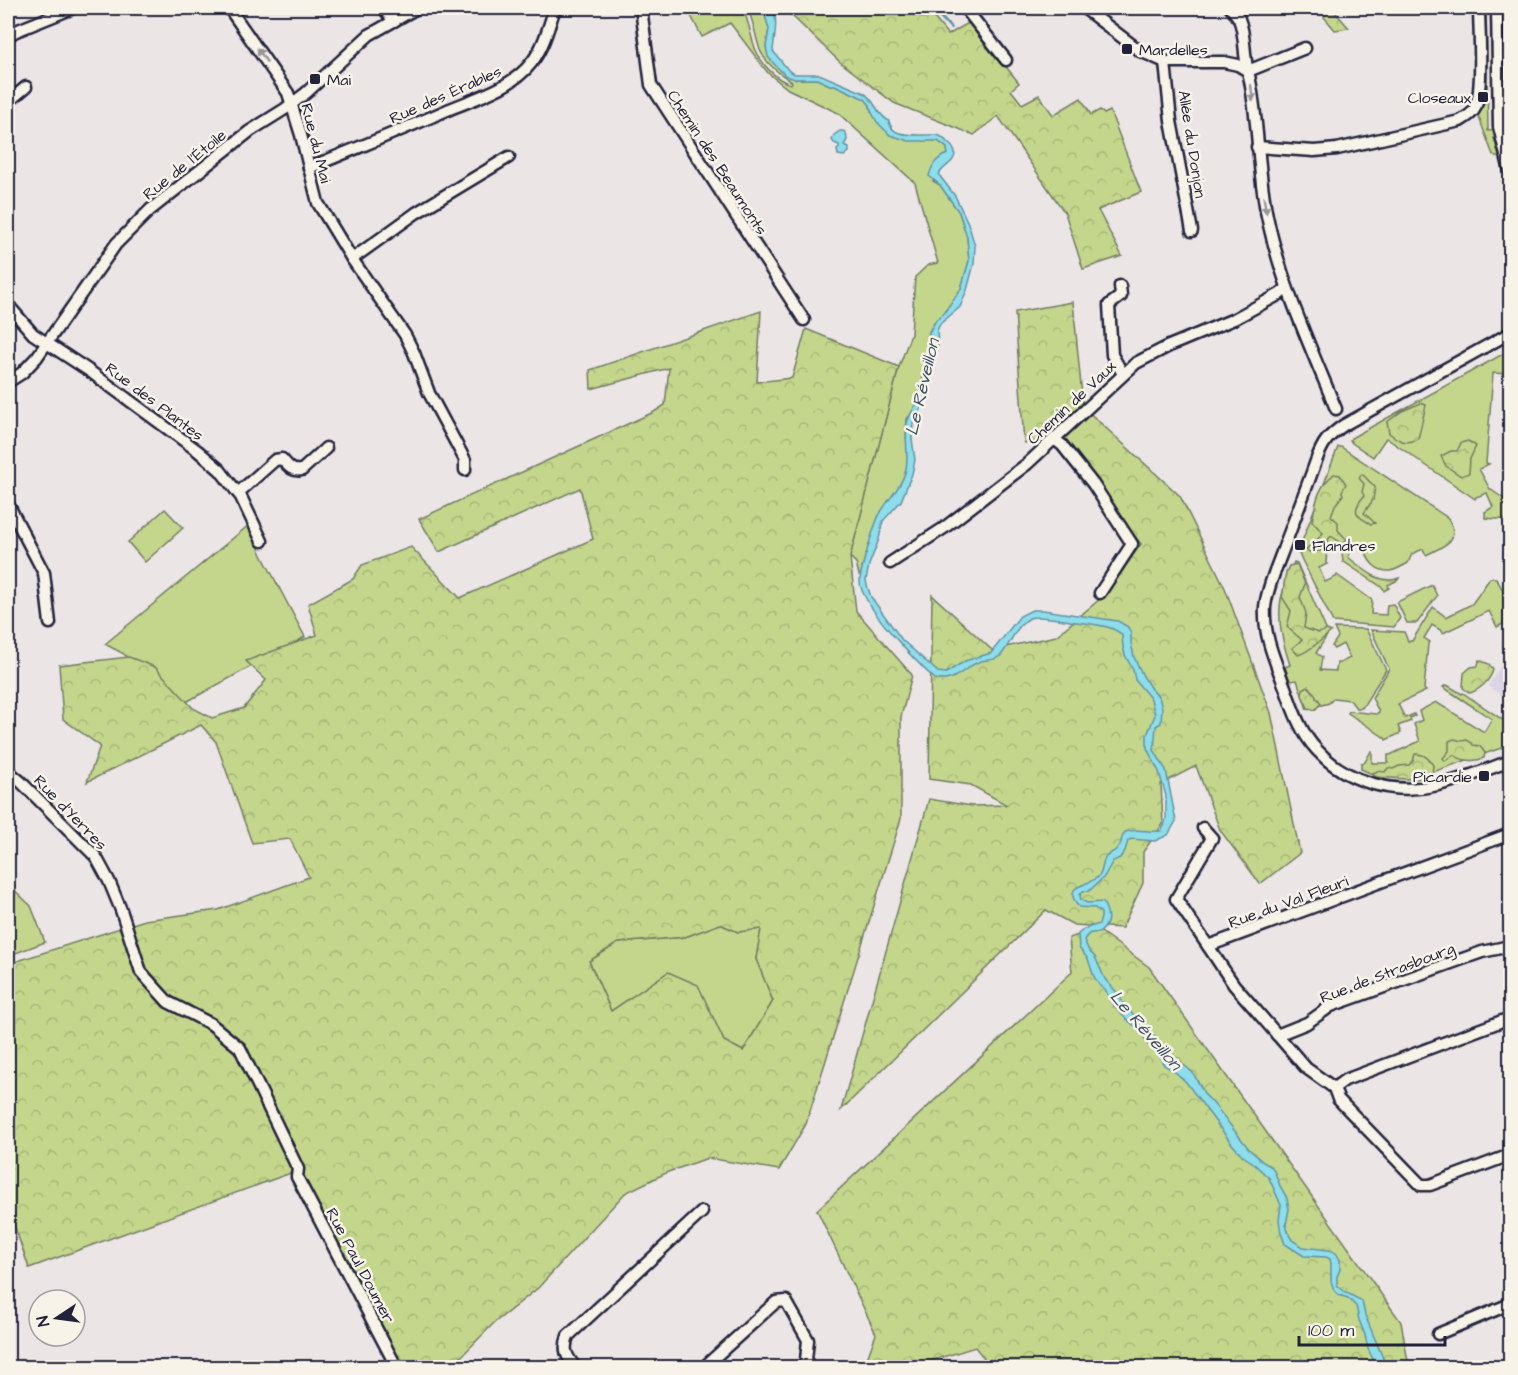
<svg xmlns="http://www.w3.org/2000/svg" width="1518" height="1375" viewBox="0 0 1518 1375" font-family="'Architects Daughter',sans-serif">
<style>
.built{fill:#dcd4e4}
.grass{fill:#c3d68b;stroke:#727c63;stroke-width:1.5}
.forest{fill:url(#forest-crowns);stroke:#727c63;stroke-width:1.5;fill-rule:evenodd}
.water{fill:#8eddeb;stroke:#6392a5;stroke-width:1.5}
.lines{fill:none;stroke-linecap:round;stroke-linejoin:round}
.stream{stroke:#6392a5;stroke-width:3}
.street-casing{stroke:#22223b;stroke-width:15}
.street{stroke:#f7f3e8;stroke-width:10}
.oneway{fill:#97959a}
.poi-dot{fill:#22223b;stroke:#f7f3e8;stroke-width:2}
.labels{text-anchor:middle;stroke-width:5;stroke-linejoin:round;paint-order:stroke}
.poi-label{font-size:16px;fill:#22223b;stroke:#f7f3e8;text-anchor:start}
.street-label{font-size:16px;fill:#22223b;stroke:#f7f3e8}
.water-label{font-size:18px;font-style:italic;fill:#3d5167;stroke:#f7f3e8}
</style>
<defs>
<pattern id="forest-crowns" width="20" height="18" patternUnits="userSpaceOnUse" patternTransform="scale(1.5)"><rect width="20" height="18" fill="#c3d68b"/><path d="M2 6a3 3 0 1 1 6 0M12 15a3 3 0 1 1 6 0" fill="none" stroke="#a7b779"/></pattern>
</defs>
<rect width="100%" height="100%" fill="#ebe5e6"/>
<filter id="ink" filterUnits="userSpaceOnUse"><feTurbulence type="fractalNoise" baseFrequency=".0167" numOctaves="2"/><feDisplacementMap in="SourceGraphic" scale="12" xChannelSelector="R" yChannelSelector="G"/><feConvolveMatrix kernelMatrix="1 2 1 2 8 2 1 2 1" color-interpolation-filters="sRGB"/></filter>
<g filter="url(#ink)">
<polygon class="built" points="1502,664 1510,670 1510,701 1488,686"/>
<g class="grass">
<path d="M687,8h55c7,12 8,26 13,40 6,15 20,32 36,36l1,-2c-12,-8 -26,-18 -32,-32 -5,-14 -6,-29 -13,-42h16l6,21 -3,18 29,32h22l13,6h5l30,14 5,6 1,6 19,24 48,6 9,7 1,6 -15,27 7,4 19,27 8,25 2,24 -8,28 -17,24 -8,7 -7,12 1,8 -11,58 -4,11 -8,10 -1,11 2,32 -3,12 -6,13 -21,31 -15,46 -2,11h-2l-3,-12 -6,-6 49,-190 12,-33 4,-57 13,-12 10,-2 -23,-80 -77,-70 -50,-24 -20,-16 -38,-50 -28,14z"/>
<polygon points="1482,8 1486,8 1488,131 1495,130 1496,137 1494,138 1499,157 1496,157 1493,155 1478,115"/>
<polygon points="1510,350 1510,390 1508,383 1508,374 1493,373 1486,463 1489,464 1479,469 1490,489 1510,503 1509,520 1485,518 1485,512 1493,507 1487,493 1476,497 1475,499 1386,438 1373,457 1352,443 1350,440 1351,438"/>
<path d="M1338,447h3l107,71c14,23 -4,28 -22,37l-3,-6 -11,5 -4,9c-5,3 -12,7 -18,8 -13,1 -22,-9 -24,-20l-10,-8 -8,14c14,11 32,29 51,21l-1,2 -10,5 1,3 -5,3 -1,-3 -39,-26h-1l-1,-10 -15,-1 -1,12 1,1 -8,4 6,14 11,-5 1,-2 35,25 -1,14 15,1 1,-10 6,-1 7,14 -6,9 -61,-5 -35,-70z"/>
<polygon points="165,509 183,528 145,562 128,542"/>
<polygon points="249,525 262,555 305,637 177,707 124,654 105,644"/>
<path d="M1294,562l3,1 31,71 -12,19 6,4 -2,13 16,1 1,-8h3l10,-5 -7,-14 -9,5 -1,-1 -1,-2 6,-9 -4,-9 32,1 20,41 -24,38h-6l-6,-8 -16,-2 -5,5 -22,6 -10,-29 -7,1 -5,-14 5,-2c-7,-22 -13,-43 -9,-66 3,-13 9,-25 13,-37z"/>
<polygon points="1490,578 1496,578 1503,590 1504,620 1503,624 1497,627 1489,611 1443,633 1442,631 1432,625 1424,638 1430,642 1428,644 1424,689 1426,691 1398,704 1405,718 1414,714 1415,716 1410,718 1411,721 1398,726 1401,733 1386,740 1385,738 1348,713 1349,711 1376,714 1379,712 1372,698 1389,669 1371,630 1404,632 1408,641 1412,641 1433,607 1446,617 1472,604"/>
<polygon points="1432,585 1437,596 1417,623 1407,623 1397,602"/>
<polygon points="1447,685 1462,694 1463,693 1510,725 1510,745 1427,774 1390,774 1378,771 1372,774 1361,769 1361,763 1365,762 1371,751 1372,751 1372,763 1388,763 1388,755 1390,755 1420,741 1414,724 1422,720 1419,711 1436,702 1484,732 1492,719 1443,687"/>
<polygon points="8,884 31,906 45,942 8,956"/>
<polygon points="720,924 738,932 761,929 756,959 773,1001 743,1051 724,1041 697,985 668,972 611,1011 589,961 618,943 685,937"/>
</g>
<g class="forest">
<polygon points="786,8 926,8 948,35 970,22 1019,83 1011,90 1022,104 1039,95 1053,115 1081,98 1091,115 1100,110 1104,114 1110,111 1141,192 1098,210 1122,256 1083,269 1065,213 998,116 974,135 894,103 840,62 787,11"/>
<polygon points="1325,8 1342,8 1335,12 1349,28 1335,30 1324,17"/>
<polygon points="1073,302 1083,407 1180,496 1225,588 1271,713 1300,853 1260,884 1220,830 1196,766 1161,784 1163,824 1143,852 1143,883 1122,928 1074,925 1046,910 841,1110 929,799 972,806 1007,805 971,785 929,779 932,595 992,650 1056,636 1107,593 1141,544 1060,438 1024,443 1015,312"/>
<path d="M761,311l-4,71 35,-4 14,-49 93,38 -49,190 6,54 56,64 -11,42v102l-95,305 -27,46 -71,-12 -40,14 -43,21 -87,95 -44,35 -38,39 -8,5h-54l-95,-197 -270,98 -21,-61v-243l137,-44 73,-10 91,-33 -19,-38 -38,4 -36,-101 -15,-17 -114,57 13,-36 -37,-27 -4,-54 70,-8 26,10 38,41 19,10 32,-10 22,-28 -20,-19 71,-26 -9,-31 45,-25 9,-14 49,-18 49,51 133,-59 -13,-51 -141,64 -20,-33 235,-107 11,-7 4,-37 -78,21 -1,-19zM720,924l18,8 23,-3 -5,30 17,42 -30,50 -19,-10 -26,-56 -30,-13 -57,39 -22,-50 29,-18 67,-6z"/>
<path d="M1421,403l5,2 -8,34c-12,6 -19,2 -29,-6l-2,-11 15,-11z"/>
<polygon points="1468,441 1476,446 1470,459 1469,473 1461,476 1446,466 1441,456 1451,451 1457,451 1461,443"/>
<path d="M1334,474l6,1 6,9 -4,7 1,4 -8,10 -4,11 7,6v8l9,10 -4,4 -12,-8 -6,8 -2,6 -12,3 -5,-3c6,-9 11,-7 17,-17l-11,-12c4,-20 6,-34 22,-47z"/>
<path d="M1362,474l13,13 -2,13 -9,13 11,10 -4,1c-7,-4 -19,-9 -13,-19 1,-4 4,-6 6,-9l-2,-4 2,-8 -5,-6z"/>
<path d="M1297,564l8,20 -5,13 6,16 -2,15 14,5 9,-3 4,2c-9,7 -23,21 -33,23l-6,-7 10,-8 -15,-13 4,-16 -9,-14c3,-11 1,-21 7,-31z"/>
<path d="M1479,660l10,4 4,6c-3,11 -14,20 -23,23l-7,-5 1,-15 7,-6 7,-1z"/>
<polygon points="1308,686 1315,694 1316,698 1318,699 1321,703 1315,710 1308,708 1302,695 1303,689"/>
<path d="M1454,739l8,2 5,-1 5,3 1,2 7,1 5,7 -1,5c-9,4 -22,3 -30,-3l-9,6 -2,-3 6,-7v-10z"/>
<path d="M1415,754c10,0 13,4 18,11 0,4 0,7 -3,10 -10,8 -43,2 -55,2l-2,-4 5,-2 7,1 3,-4 5,1 6,-3 10,-1 4,-4z"/>
<polygon points="1097,929 1149,967 1401,1322 1409,1367 992,1368 975,1347 911,1367 864,1367 876,1334 817,1210 1072,972 1069,938"/>
</g>
<g class="water">
<path d="M763,8h9c7,12 2,29 1,43l16,20 6,3h24l45,19c11,7 13,22 25,28 1,5 3,9 8,11 6,3 22,3 28,3 5,0 10,-1 15,1 2,1 5,4 7,6 4,3 7,6 8,11 0,11 -13,13 -16,22l16,21 13,27 7,23 -1,18 -7,26 -7,17 -20,17 -3,7 1,14 -13,56 -12,22 -1,16 3,21 -3,14 -11,27 -18,20 -4,18 -10,26 -3,15 1,5 4,12 31,43 36,32 8,1 19,-12 26,-8 29,-37 12,-6h11l75,11 10,6 3,7v9l3,14 9,19 8,13 8,8 3,11 -1,15 -5,3 -2,24 12,20 10,51 -8,14 -13,6 -24,-2 -3,2 -3,10 -5,7 -7,3 -9,16 -15,14h-6l-3,4 1,5 6,3 16,-1c6,12 8,22 -4,31 -8,-1 -11,0 -15,7l5,11 6,6 10,22 14,16 5,10 46,48 23,20 12,22 8,8 36,46 14,13 9,5 3,6 5,13 7,12 2,11 -3,16 3,10 3,5 11,7 26,3 7,3 4,7v9l-3,8v8l8,7 17,9 3,14 20,48 -1,4h-14l3,-1 1,-5 -6,-12 -3,-14 -6,-15 -3,-14 -8,-8 -9,-3 -5,-5 -3,-9v-17l-1,-5 -4,-2 -22,-1 -19,-12 -4,-11 -2,-13 2,-15 -12,-27 -17,-16 -9,-6 -11,-12 -46,-62 -12,-11 -10,-6 -11,-18 -5,-2 -7,-14 -16,-13 -15,-17 -4,-10 -6,-5 -6,-9 -6,-18 -9,-11 -1,-14 6,-5 15,-5 2,-6v-5l-6,-5 -16,-1c-4,-4 -8,-11 -5,-17 3,-5 20,-8 25,-14 4,-5 3,-13 6,-18 4,-5 12,-7 15,-13 2,-5 1,-8 5,-13 15,-5 22,1 36,-1l3,-5 2,-7v-23l-7,-24 -12,-24v-13l8,-20 -4,-16 -16,-19 -2,-10 -8,-15 -2,-8 -1,-12c-9,-9 -25,-10 -38,-12 -12,-1 -45,-9 -54,-5 -14,7 -19,25 -28,36 -6,7 -13,5 -21,7 -13,4 -22,16 -32,18 -4,2 -9,1 -14,0 -17,-15 -74,-74 -75,-97 -1,-8 13,-52 17,-62 6,-17 23,-29 28,-47 5,-16 -1,-33 2,-50 2,-9 9,-16 12,-25 6,-18 7,-39 11,-58l-1,-8 7,-12 8,-7 17,-24 8,-28 -2,-24 -8,-25 -19,-27 -11,-9c3,-11 7,-18 19,-22l-1,-6 -9,-7h-29l-19,-6 -13,-13 -6,-11 -1,-6 -5,-6 -30,-14h-5l-13,-6h-22l-9,-3 -11,-11 -7,-8 -2,-10 3,-18z"/>
<polygon points="840,131 843,131 846,133 847,140 844,145 849,148 849,152 844,156 838,155 837,150 839,148 839,145 834,143 832,140 834,135"/>
</g>
<g class="lines">
<polyline class="stream" points="932,8 951,28"/>
<g class="street-casing">
<g id="street">
<polyline points="229,8 288,93 301,135 318,203 352,259 405,335 414,353 429,393 465,460 465,470"/>
<polyline points="383,8 394,21"/>
<polyline points="641,8 651,85 804,320"/>
<polyline points="965,8 1006,60"/>
<path d="M1084,8l56,43 25,11h59l14,3 10,6c11,47 9,97 19,145 14,67 43,130 69,193"/>
<path d="M1231,8c2,3 6,7 8,11 7,17 4,35 9,52l57,-23"/>
<polyline points="1497,8 1499,127 1510,171"/>
<polyline points="8,36 16,31 73,8"/>
<polyline points="1165,62 1171,121 1192,231"/>
<polyline points="8,102 26,87"/>
<path d="M1257,147l57,4 23,-2 123,-28c5,-3 11,-6 14,-11 10,-17 5,-80 5,-102"/>
<path d="M309,168c45,-19 91,-37 136,-57 28,-12 68,-23 87,-49 12,-15 17,-37 23,-54"/>
<polyline points="352,259 416,213 509,157"/>
<polyline points="1120,286 1121,296 1109,305 1112,355 1123,374"/>
<polyline points="8,305 33,334 88,370 198,451 220,470 241,497 262,541"/>
<path d="M1510,333l-166,92c-16,11 -21,17 -28,36 -11,31 -23,62 -35,94 -6,16 -14,34 -16,52 -2,29 11,56 21,83 7,20 15,43 31,60 28,31 75,45 116,36 26,-5 52,-16 77,-25"/>
<polyline points="8,382 22,373 37,357 116,244 150,210 250,131 285,109 306,93 369,35 417,8"/>
<polyline points="1054,439 1062,445 1093,484 1132,544 1100,593"/>
<path d="M238,493l37,-33 7,-1c6,7 10,13 20,11l24,-22"/>
<polyline points="8,504 44,573 50,623"/>
<polyline points="890,563 944,528 1027,464 1136,363 1169,346 1234,319 1280,294 1287,288"/>
<polyline points="8,771 20,781 96,857 109,881 121,910 141,972 168,1002 211,1024 240,1048 298,1169 297,1177 397,1368"/>
<polyline points="1203,828 1212,838 1176,899 1208,946 1510,834"/>
<polyline points="1208,946 1234,985 1306,1068 1334,1088"/>
<polyline points="1277,1035 1307,1023 1331,1006 1482,952 1510,946"/>
<polyline points="1334,1088 1338,1099 1421,1185 1430,1185 1510,1155"/>
<polyline points="1334,1088 1345,1080 1510,1018"/>
<polyline points="1438,1334 1510,1304"/>
<path d="M576,1368c-10,-12 -13,-18 -8,-32l134,-124"/>
<polyline points="703,1368 776,1302 786,1301 808,1340 806,1360 803,1368"/>
</g>
</g>
<use href="#street" class="street"/>
</g>
<defs><path id="oneway-solid" d="M-6-.8H1V-3.2L6.5 0L1 3.2V.8H-6Z" transform="scale(1.5)"/></defs>
<g class="oneway">
<use href="#oneway-solid" transform="translate(262 55) rotate(-124)"/>
<use href="#oneway-solid" transform="translate(1252 93) rotate(83)"/>
<use href="#oneway-solid" transform="translate(1265 205) rotate(80)"/>
</g>
</g>
<g class="poi-dot">
<rect x="1121" y="43" width="12" height="12" rx="3"/>
<rect x="309" y="73" width="12" height="12" rx="3"/>
<rect x="1477" y="91" width="12" height="12" rx="3"/>
<rect x="1294" y="539" width="12" height="12" rx="3"/>
<rect x="1478" y="770" width="12" height="12" rx="3"/>
</g>
<g class="labels">
<g class="poi-label">
<text x="1139" y="55">Mardelles</text>
<text x="327" y="85">Mai</text>
<text x="1471" y="103" text-anchor="end">Closeaux</text>
<text x="1312" y="551">Flandres</text>
<text x="1472" y="782" text-anchor="end">Picardie</text>
</g>
<g class="street-label">
<text transform="translate(445 94) rotate(-24)" y="6">Rue des Érables</text>
<text transform="translate(317 143) rotate(76)" y="6">Rue du Mai</text>
<text transform="translate(1193 144) rotate(81)" y="6">Allée du Donjon</text>
<text transform="translate(718 162) rotate(57)" y="6">Chemin des Beaumonts</text>
<text transform="translate(184 164) rotate(-39)" y="6">Rue de l'Étoile</text>
<text transform="translate(155 401) rotate(37)" y="6">Rue des Plantes</text>
<text transform="translate(1071 402) rotate(-43)" y="6">Chemin de Vaux</text>
<text transform="translate(71 812) rotate(46)" y="6">Rue d'Yerres</text>
<text transform="translate(1288 901) rotate(-20)" y="6">Rue du Val Fleuri</text>
<text transform="translate(1387 972) rotate(-21)" y="6">Rue de Strasbourg</text>
<text transform="translate(361 1265) rotate(62)" y="6">Rue Paul Doumer</text>
</g>
<g class="water-label">
<text transform="translate(922 387) rotate(-77)" y="6">Le Réveillon</text>
<text transform="translate(1146 1030) rotate(49)" y="6">Le Réveillon</text>
</g>
</g>
<rect width="1518" height="1375" fill="none" stroke="#f7f3e8" stroke-width="30"/>
<rect x="15" y="15" width="1488" height="1345" fill="none" stroke="#22223b" stroke-width="2" filter="url(#ink)"/>
<g transform="translate(57 1318) rotate(257)"><circle r="28" fill="#f7f3e8" stroke="#a29fa3" stroke-width="1.5"/>
<path d="M0-4.5L10 22L0 15L-10 22Z" fill="#22223b"/>
<text y="-9" font-size="16" font-weight="bold" text-anchor="middle" fill="#22223b">N</text>
</g>
<path d="M1299 1336v9h146v-9" fill="none" stroke="#22223b" stroke-width="3"/>
<text x="1308" y="1336" font-size="18" fill="#22223b" stroke="#f7f3e8" stroke-width="4.5" paint-order="stroke">100 m</text>
</svg>
